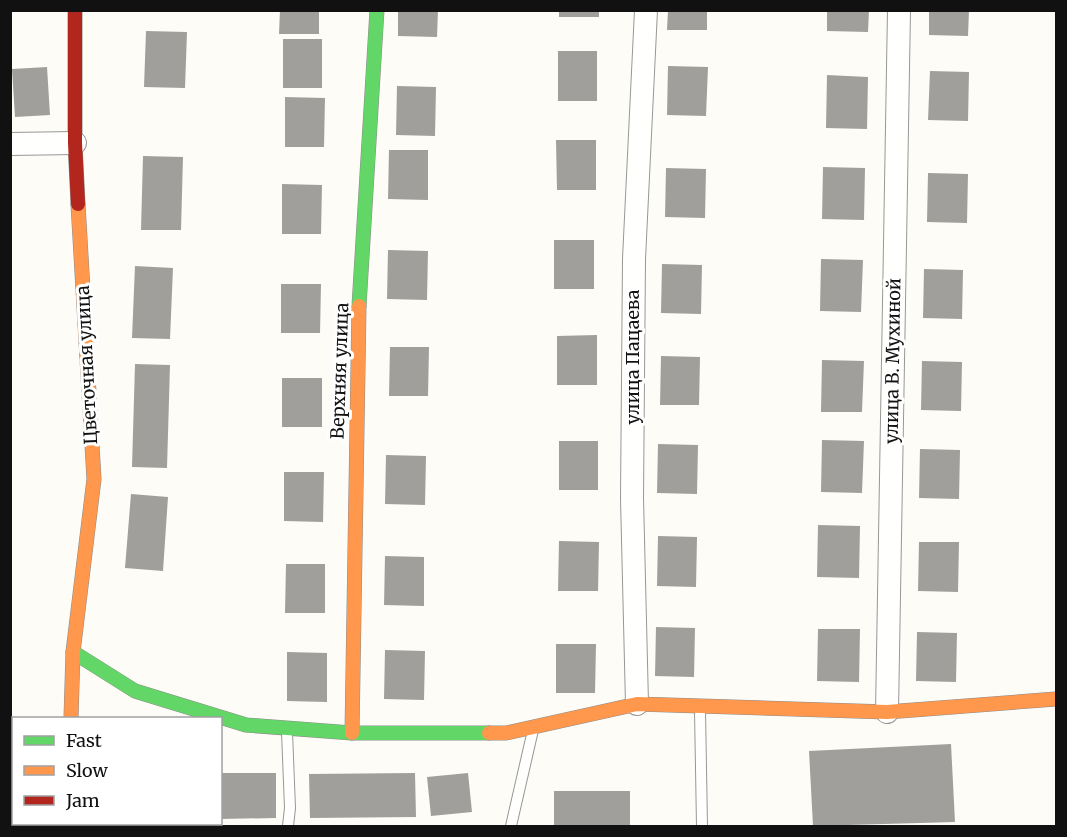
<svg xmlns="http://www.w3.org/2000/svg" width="1067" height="837" viewBox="0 0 1067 837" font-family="Merriweather,serif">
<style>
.building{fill:#a19f9c}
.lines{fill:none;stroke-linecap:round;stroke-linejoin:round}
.lane-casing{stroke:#979795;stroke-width:12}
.street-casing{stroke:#979795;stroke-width:24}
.fast-casing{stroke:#8e8d8b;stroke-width:15}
.slow-casing{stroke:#8e8d8b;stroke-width:15}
.jam-casing{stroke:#8e8d8b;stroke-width:15}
.lane{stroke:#fffffe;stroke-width:10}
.street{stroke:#fffffe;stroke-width:22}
.fast{stroke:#63d668;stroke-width:14}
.slow{stroke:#ff974d;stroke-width:14}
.jam{stroke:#b3261e;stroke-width:14}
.labels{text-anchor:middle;stroke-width:6;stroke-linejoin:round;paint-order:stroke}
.street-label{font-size:18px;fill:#111;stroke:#fff}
</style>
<rect width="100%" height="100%" fill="#fdfcf7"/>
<g class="building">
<polygon points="280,10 319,10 319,34 279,34"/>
<polygon points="398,10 438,10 437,37 398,36"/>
<rect x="559" y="10" width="40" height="7"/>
<polygon points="668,10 707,10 707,30 667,30"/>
<polygon points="827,10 869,10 868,32 827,31"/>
<polygon points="929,10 969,10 968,36 929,35"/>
<polygon points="146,31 187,32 185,88 144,87"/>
<rect x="283" y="39" width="39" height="49"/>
<rect x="558" y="51" width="39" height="50"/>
<polygon points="668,66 708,67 706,116 667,115"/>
<polygon points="47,67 50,115 15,117 12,69"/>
<polygon points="930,71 969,72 968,121 928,120"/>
<polygon points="827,75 868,77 867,129 826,128"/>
<polygon points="397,86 436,87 435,136 396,135"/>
<polygon points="285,97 325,98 324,147 285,147"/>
<polygon points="556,140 596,140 596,190 557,190"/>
<polygon points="389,150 428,150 428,200 388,199"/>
<polygon points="143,156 183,157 181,230 141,230"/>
<polygon points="823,167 865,168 864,220 822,219"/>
<polygon points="666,168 706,169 705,218 665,217"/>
<polygon points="928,173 968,174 967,223 927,222"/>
<polygon points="282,184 322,185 321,234 282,234"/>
<rect x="554" y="240" width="40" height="49"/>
<polygon points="388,250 428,251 427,300 387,299"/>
<polygon points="821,259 863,260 861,312 820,311"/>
<polygon points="662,264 702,265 701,314 661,313"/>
<polygon points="135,266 173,268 170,339 132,338"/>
<polygon points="924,269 963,270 962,319 923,318"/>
<polygon points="281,284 321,284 320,333 281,333"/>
<polygon points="597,335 597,385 557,385 557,336"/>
<polygon points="390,347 429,347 428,396 389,396"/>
<polygon points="661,356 700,357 699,405 660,405"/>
<polygon points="822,360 864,361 862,412 821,412"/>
<polygon points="922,361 962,362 961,411 921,410"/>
<polygon points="135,364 170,365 167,468 132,467"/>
<rect x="282" y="378" width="40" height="49"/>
<polygon points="822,440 864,441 862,493 821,492"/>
<rect x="559" y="441" width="39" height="49"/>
<polygon points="658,444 698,445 697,494 657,493"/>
<polygon points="920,449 960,450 959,499 919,498"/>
<polygon points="386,455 426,456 425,505 385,504"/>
<polygon points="284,472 324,472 323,522 284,521"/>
<polygon points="131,494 168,497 163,571 125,568"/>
<polygon points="818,525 860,526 859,578 817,577"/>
<polygon points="658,536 697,537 696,587 657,586"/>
<polygon points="559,541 599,542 598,591 558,591"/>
<polygon points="919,542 959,542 958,592 918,591"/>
<polygon points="385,556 424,557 424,606 384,605"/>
<polygon points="286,564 325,564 325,613 285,613"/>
<polygon points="656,627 695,628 694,677 655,676"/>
<polygon points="818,629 860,629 859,682 817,681"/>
<polygon points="917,632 957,633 956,682 916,681"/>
<polygon points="556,644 596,644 595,693 556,693"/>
<polygon points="385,650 425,651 424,700 384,699"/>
<polygon points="287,652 327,653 327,702 287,701"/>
<polygon points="951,744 955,822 813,826 809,751"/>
<polygon points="220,773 276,773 276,818 220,819"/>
<polygon points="415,773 416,817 310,818 309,774"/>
<polygon points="468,773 472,812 431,816 427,777"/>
<rect x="554" y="791" width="76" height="35"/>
<rect x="133" y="824" width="63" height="2"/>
</g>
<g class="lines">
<g class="lane-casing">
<g id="lane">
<polyline points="700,710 702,826"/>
<polyline points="287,732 290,808 288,826"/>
<polyline points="511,826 533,730"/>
</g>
</g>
<g class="street-casing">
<g id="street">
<polyline points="10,144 75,143"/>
<polyline points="637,704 632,498 634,259 646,10"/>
<polyline points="887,712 899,10"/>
<polyline points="67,826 67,824"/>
</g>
</g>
<g class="fast-casing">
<g id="fast">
<polyline points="359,306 377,10"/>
<polyline points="73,652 135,691 246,725 352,733 489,733"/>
</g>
</g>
<g class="slow-casing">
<g id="slow">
<polyline points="71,718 73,652 94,479 78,204"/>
<polyline points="352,733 359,306"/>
<polyline points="489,733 506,733 637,704 887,712 1056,699"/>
</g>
</g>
<g class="jam-casing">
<polyline id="jam" points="75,10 75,143 78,204"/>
</g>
<use href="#lane" class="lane"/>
<use href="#street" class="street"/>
<use href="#fast" class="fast"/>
<use href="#slow" class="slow"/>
<use href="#jam" class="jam"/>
</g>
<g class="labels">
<g class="street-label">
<text transform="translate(633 357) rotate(-90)" y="6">улица Пацаева</text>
<text transform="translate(893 361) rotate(-89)" y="6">улица В. Мухиной</text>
<text transform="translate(87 365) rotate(-93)" y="6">Цветочная улица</text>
<text transform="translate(340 371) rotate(-88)" y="6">Верхняя улица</text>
</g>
</g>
<rect width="1067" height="837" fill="none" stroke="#111111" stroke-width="24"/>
<rect x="12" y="717" width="210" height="108" fill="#ffffff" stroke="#a0a0a0" stroke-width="1.5"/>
<rect x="24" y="736" width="30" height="9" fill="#63d668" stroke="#a0a0a0" stroke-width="1.5"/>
<text x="66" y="747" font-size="18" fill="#111111">Fast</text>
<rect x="24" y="766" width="30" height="9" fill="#ff974d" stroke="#a0a0a0" stroke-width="1.5"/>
<text x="66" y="777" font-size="18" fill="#111111">Slow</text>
<rect x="24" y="796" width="30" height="9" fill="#b3261e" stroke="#a0a0a0" stroke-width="1.5"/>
<text x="66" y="807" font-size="18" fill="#111111">Jam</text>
</svg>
